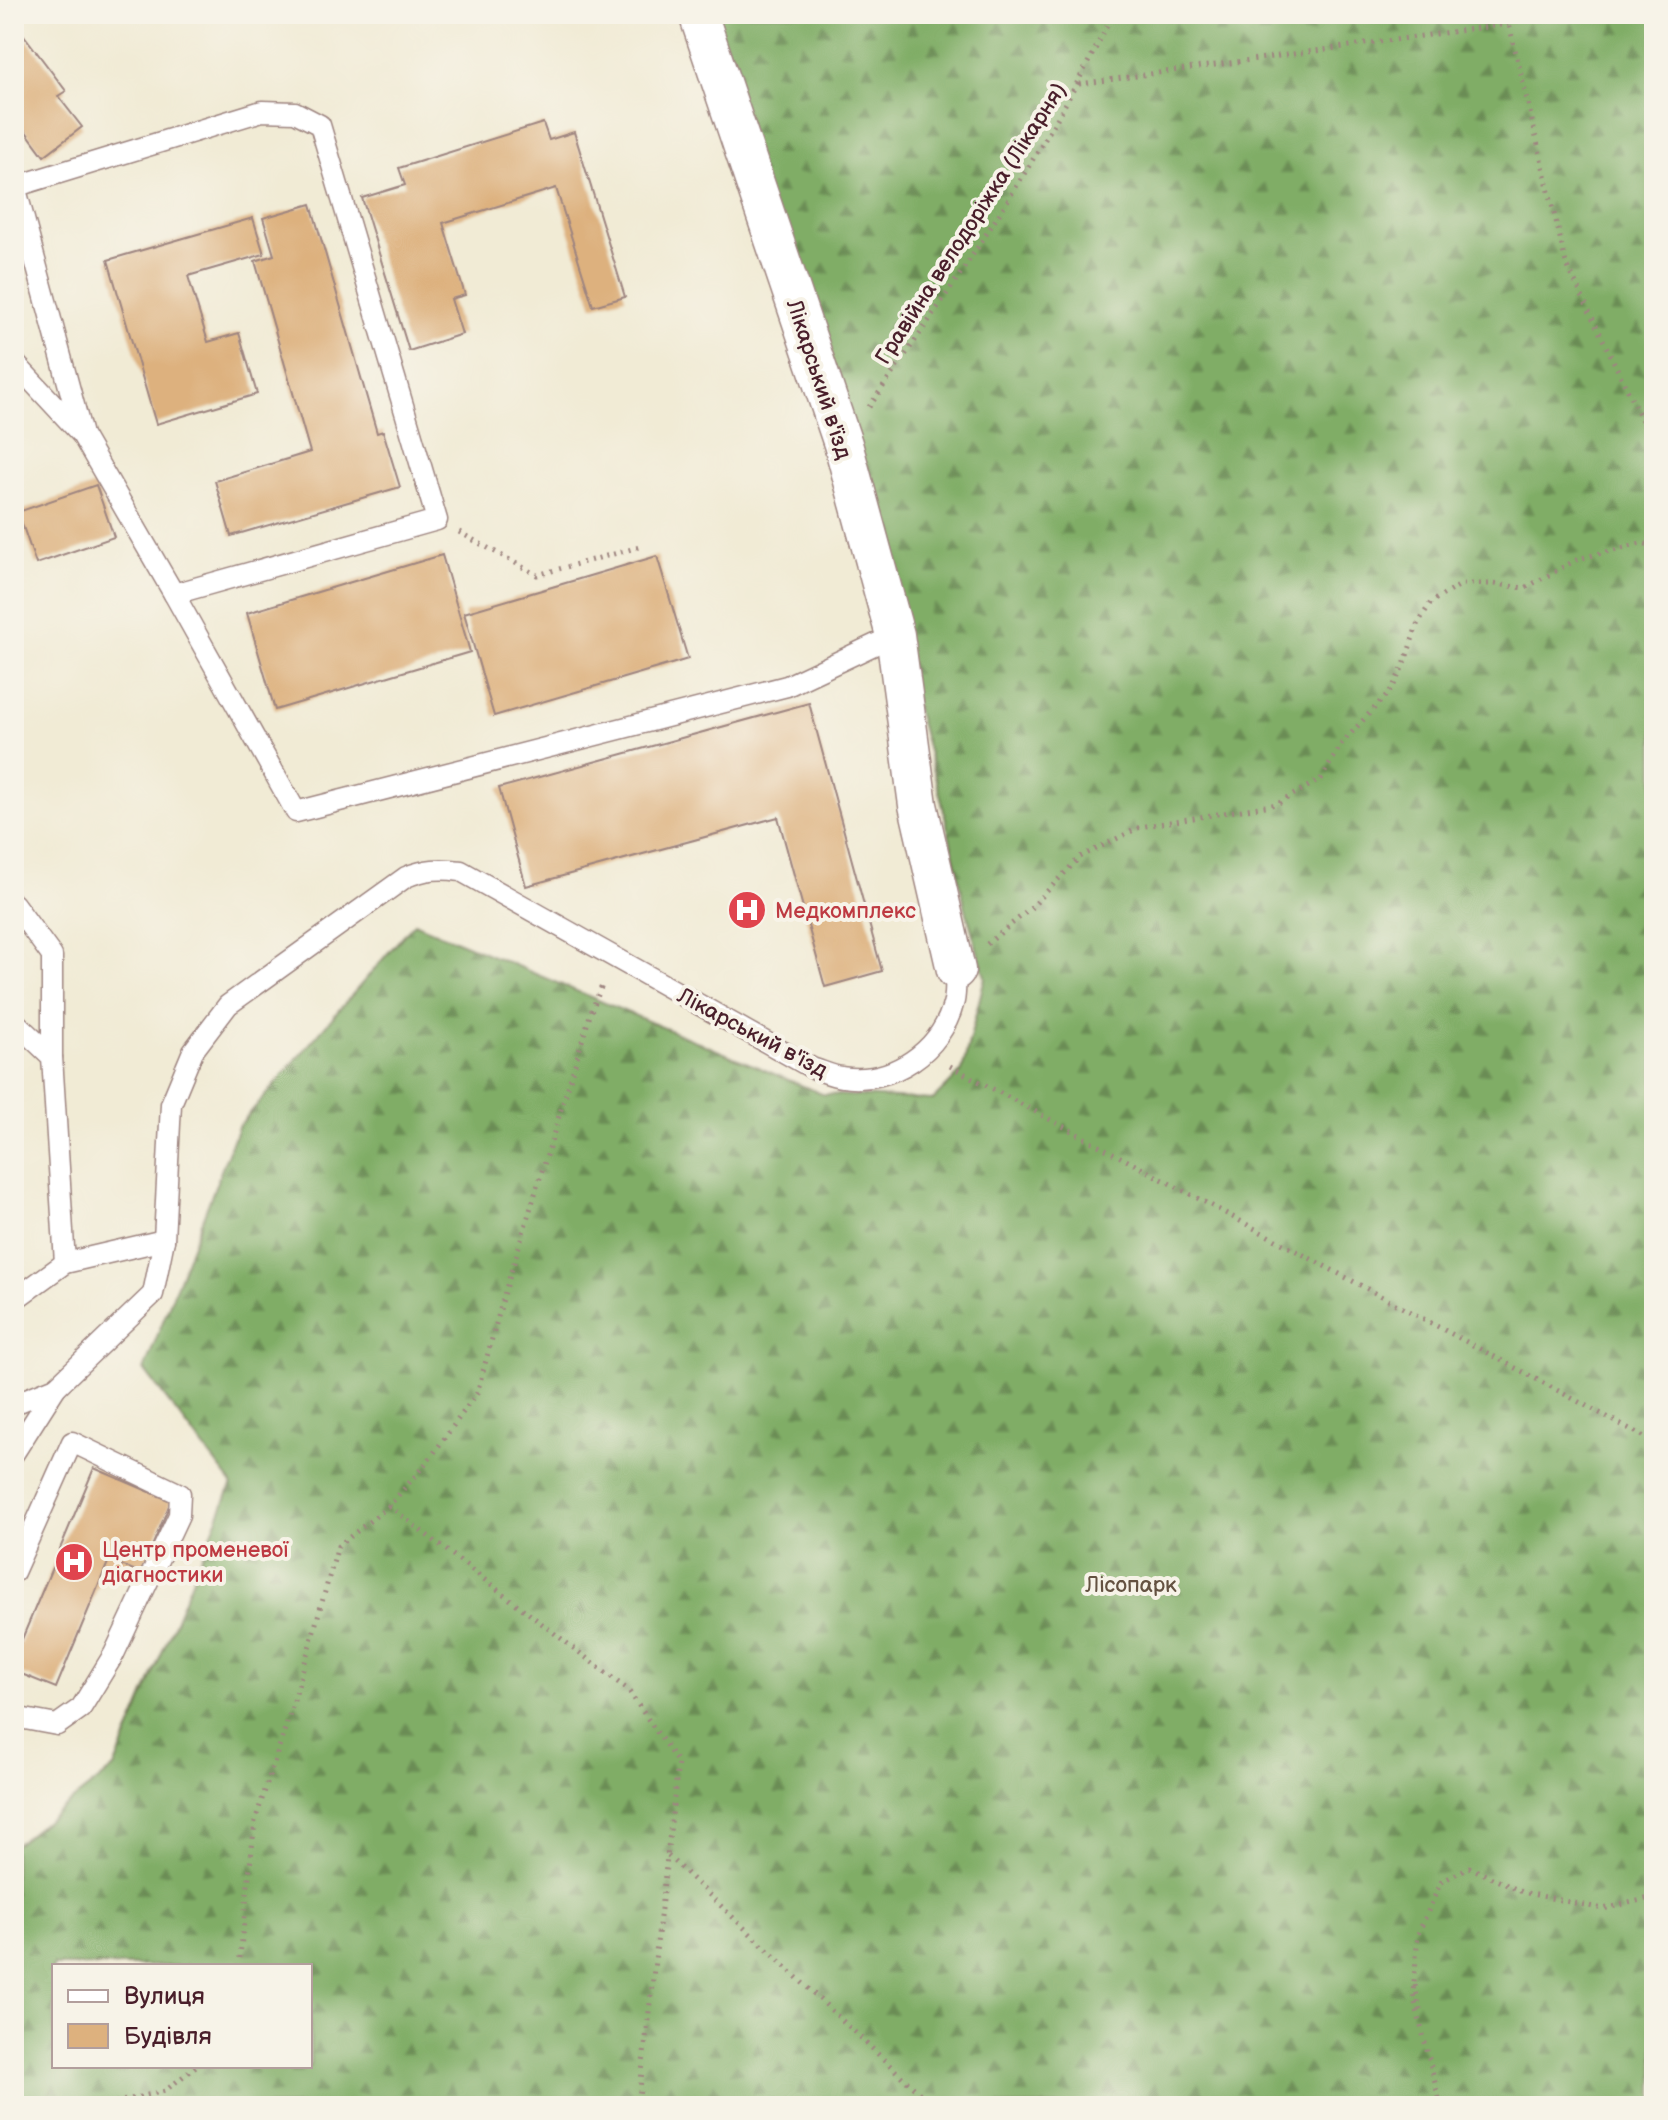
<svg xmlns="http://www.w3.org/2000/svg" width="1668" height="2120" viewBox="0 0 1668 2120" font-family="'Balsamiq Sans',sans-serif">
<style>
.forest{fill:url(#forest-firs);stroke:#656648;stroke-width:2;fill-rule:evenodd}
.building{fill:#ddb17e}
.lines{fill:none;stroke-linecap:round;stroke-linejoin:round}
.service-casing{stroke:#9e8580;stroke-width:23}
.minor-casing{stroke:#9e8580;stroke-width:41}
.path{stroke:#9e8580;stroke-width:5;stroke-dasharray:2 6;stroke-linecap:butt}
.service{stroke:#fff;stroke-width:20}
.minor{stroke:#fff;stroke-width:38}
.labels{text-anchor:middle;stroke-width:8;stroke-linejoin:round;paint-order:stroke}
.street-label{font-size:22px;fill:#4a1f2b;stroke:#f7f3e8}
.health-label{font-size:22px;fill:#be3a42;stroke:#f7f3e8;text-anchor:start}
.park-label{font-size:22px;fill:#645241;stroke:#f7f3e8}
</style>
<defs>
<pattern id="forest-firs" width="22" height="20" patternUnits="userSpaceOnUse" patternTransform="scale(2)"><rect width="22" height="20" fill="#80ad66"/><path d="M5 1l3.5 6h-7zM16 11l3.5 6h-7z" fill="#6b8c54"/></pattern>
</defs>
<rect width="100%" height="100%" fill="#f7f3e8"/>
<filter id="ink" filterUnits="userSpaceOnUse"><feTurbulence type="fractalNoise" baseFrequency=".0125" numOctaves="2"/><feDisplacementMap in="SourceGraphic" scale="16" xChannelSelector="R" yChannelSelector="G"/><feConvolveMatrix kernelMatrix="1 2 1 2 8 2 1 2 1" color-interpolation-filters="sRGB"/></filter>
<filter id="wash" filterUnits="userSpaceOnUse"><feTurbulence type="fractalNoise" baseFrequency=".006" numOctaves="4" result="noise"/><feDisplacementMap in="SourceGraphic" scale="32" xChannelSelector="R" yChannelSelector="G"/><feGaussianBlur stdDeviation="1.8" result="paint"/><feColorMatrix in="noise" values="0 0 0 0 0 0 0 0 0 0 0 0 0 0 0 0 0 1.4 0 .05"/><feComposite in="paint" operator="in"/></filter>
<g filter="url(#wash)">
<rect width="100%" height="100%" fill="#f1ebd5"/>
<path class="forest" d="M703,14h951v2092h-1640v-260l100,-78 118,-284 -88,-114 94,-243 176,-204 408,171 111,6 29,-29 23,-94 -19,-67 -25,-112 -98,-354zM54,1966h256v100h-256z"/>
<g id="blocks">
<g class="building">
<polygon points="14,22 66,91 58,96 82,127 44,156 21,125 14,130"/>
<polygon points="543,123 549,140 574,132 625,297 593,306 556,188 443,223 465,295 451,299 462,334 409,351 362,198 405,185 399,168"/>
<polygon points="311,204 377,433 383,431 400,487 231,536 215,481 310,452 255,261 274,255 263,218"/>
<polygon points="253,218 264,254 188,276 208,342 239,333 257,394 156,424 108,260"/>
<polygon points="96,485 114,537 36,564 18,512"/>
<polygon points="442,555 470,652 275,710 247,613"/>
<polygon points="657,556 688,659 494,716 464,613"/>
<polygon points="809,703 882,971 825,987 778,817 526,886 499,788"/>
<polygon points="94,1468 171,1501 141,1573 109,1560 56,1688 14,1671 14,1658"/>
</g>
</g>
</g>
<g filter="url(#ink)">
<use href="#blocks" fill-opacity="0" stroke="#9e8580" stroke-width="2"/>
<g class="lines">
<g class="service-casing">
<g id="service">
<polyline points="14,182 81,431"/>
<polyline points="14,362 82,435 174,594 437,520 320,125 295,112 262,111 17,186"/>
<polyline points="174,594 296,812 787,686 895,635"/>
<polyline points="14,904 52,956 52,1057"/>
<polyline points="14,1021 52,1057 65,1263"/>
<polyline points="14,1300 65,1263 164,1240"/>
<polyline points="14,1404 56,1387"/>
<path d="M14,1453l42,-66 97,-93 11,-54 7,-136 22,-53 35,-46 178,-128c19,-8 34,-9 55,-6l351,197c10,3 20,8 30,9 50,8 100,-26 112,-76 2,-9 1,-21 2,-31"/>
<polyline points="14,1572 72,1442 180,1494 179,1515 114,1654 81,1708 57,1725 14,1717"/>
</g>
</g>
<g class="minor-casing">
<polyline id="minor" points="698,14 843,444 895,635 918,805 956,970"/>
</g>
<g class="path">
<polyline points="1500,14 1509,24 1566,263 1654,445"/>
<polyline points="1079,84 1508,24"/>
<path d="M869,407c88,-126 176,-255 244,-393"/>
<polyline points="459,532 537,575 643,546"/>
<polyline points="987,944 1030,909 1080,857 1140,827 1277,804 1321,779 1342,743 1392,689 1405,662 1417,625 1431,602 1462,584 1494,584 1525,588 1578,559 1641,543 1654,546"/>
<polyline points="950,1066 1654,1442"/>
<polyline points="389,1506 628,1690 678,1763 638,2106"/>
<polyline points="668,1856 933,2106"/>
<polyline points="239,1966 255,1821 293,1704 338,1546 389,1506 428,1461 477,1393 504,1295 591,1012 603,983"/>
<polyline points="1415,1985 1421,2015"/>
<polyline points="27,2106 43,2102 95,2106"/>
<polyline points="100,2106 165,2091 196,2066"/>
<polyline points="1438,2106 1439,2099 1413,1994 1418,1934 1441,1882 1469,1867 1522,1892 1603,1909 1654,1897"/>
</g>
<use href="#service" class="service"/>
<use href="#minor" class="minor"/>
</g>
</g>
<defs>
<g id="hospital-disc" transform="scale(2)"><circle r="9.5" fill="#e0444e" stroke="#f7f3e8"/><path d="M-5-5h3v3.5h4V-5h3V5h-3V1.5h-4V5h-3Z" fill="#fff"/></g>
</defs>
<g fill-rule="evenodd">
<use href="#hospital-disc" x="747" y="910"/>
<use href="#hospital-disc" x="74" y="1562"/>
</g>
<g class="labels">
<g class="street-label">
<text transform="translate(970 223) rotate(-57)" y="8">Гравійна велодоріжка (Лікарня)</text>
<text transform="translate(820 379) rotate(72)" y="8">Лікарський в'їзд</text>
<text transform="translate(753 1032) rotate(28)" y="8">Лікарський в'їзд</text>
</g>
<g class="health-label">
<text x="775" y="918">Медкомплекс</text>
<text x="102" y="1557">Центр променевої<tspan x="102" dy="25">діагностики</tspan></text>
</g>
<g class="park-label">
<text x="1131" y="1592">Лісопарк</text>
</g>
</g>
<rect width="1668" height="2120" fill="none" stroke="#f7f3e8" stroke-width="48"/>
<rect x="52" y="1964" width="260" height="104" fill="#f7f3e8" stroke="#b29e9c" stroke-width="2"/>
<rect x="68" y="1990" width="40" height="12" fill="#ffffff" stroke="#b29e9c" stroke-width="2"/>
<text x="124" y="2004" font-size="24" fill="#4a1f2b">Вулиця</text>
<rect x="68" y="2024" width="40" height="24" fill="#ddb17e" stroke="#b29e9c" stroke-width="2"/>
<text x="124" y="2044" font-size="24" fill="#4a1f2b">Будівля</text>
</svg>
